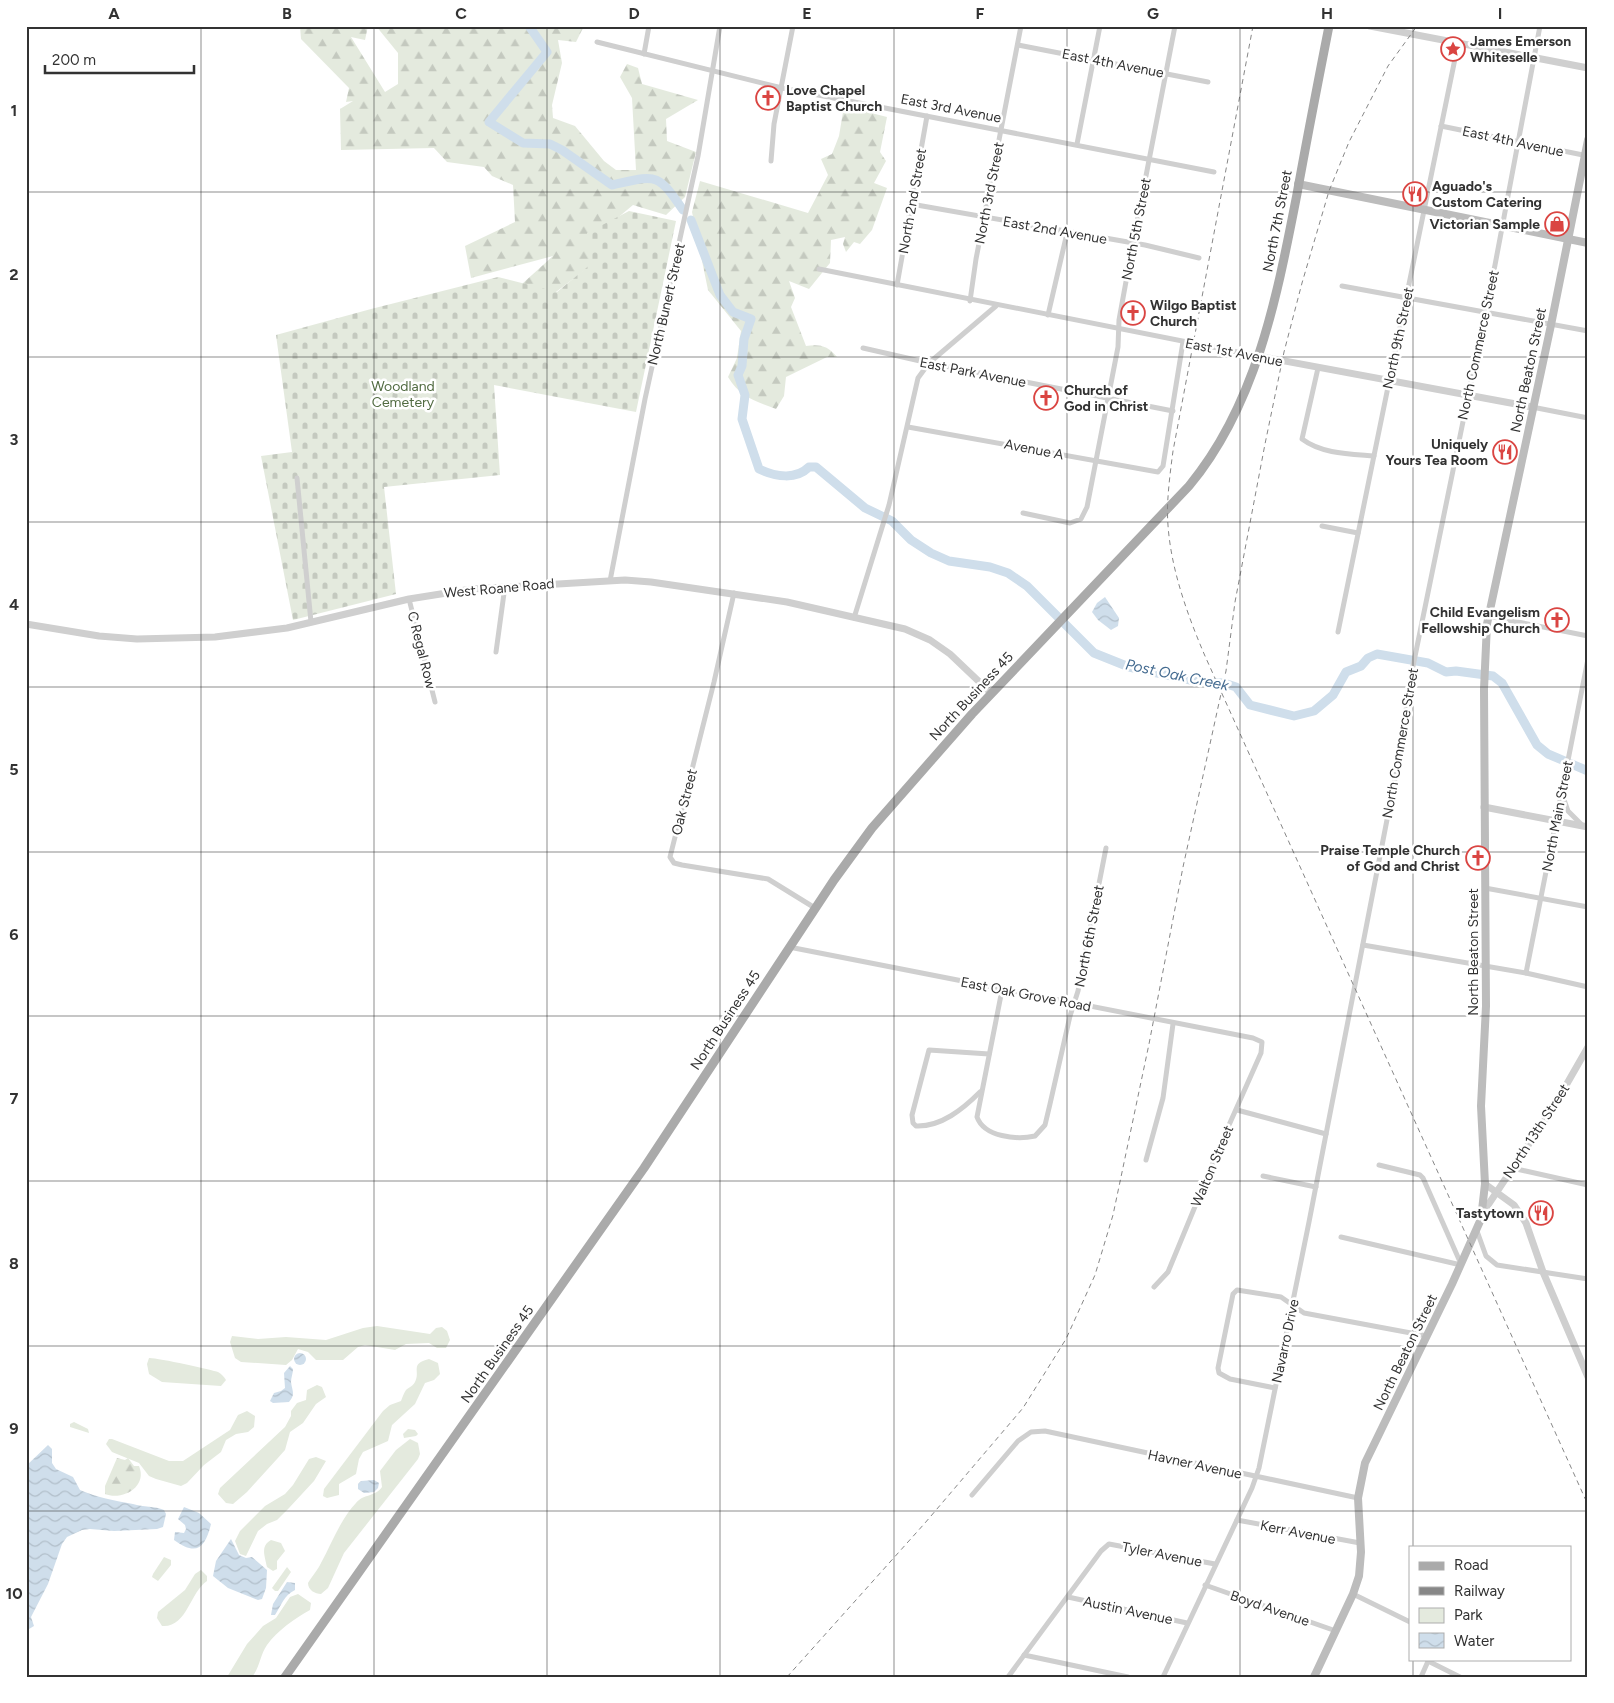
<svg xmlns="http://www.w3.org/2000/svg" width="1614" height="1703" viewBox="0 0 1614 1703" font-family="Figtree,sans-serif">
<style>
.green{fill:#e4eade}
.forest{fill:url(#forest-firs)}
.cemetery{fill:url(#cemetery-stones)}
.water{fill:url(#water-waves)}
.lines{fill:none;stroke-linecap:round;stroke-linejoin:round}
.river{stroke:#cfdeeb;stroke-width:9}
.minor{stroke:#cfcfcf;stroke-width:5}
.tertiary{stroke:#cfcfcf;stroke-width:7}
.secondary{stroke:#bcbcbc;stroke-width:8}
.primary{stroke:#aaa;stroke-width:9}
.rail{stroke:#878787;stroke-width:1;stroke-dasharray:5 4;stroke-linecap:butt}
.grid{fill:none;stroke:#323232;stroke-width:1;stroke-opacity:0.55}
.labels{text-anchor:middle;stroke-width:5;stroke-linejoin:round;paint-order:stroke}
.poi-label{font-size:14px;font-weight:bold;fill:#323232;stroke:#fff;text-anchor:start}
.street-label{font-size:14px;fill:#323232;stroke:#fff}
.park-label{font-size:14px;fill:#516b41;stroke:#fff}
.water-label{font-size:15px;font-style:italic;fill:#446b90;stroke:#fff}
.neatline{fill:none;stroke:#323232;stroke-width:2}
.grid-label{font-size:16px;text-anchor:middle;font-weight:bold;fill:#323232}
</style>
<defs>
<pattern id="forest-firs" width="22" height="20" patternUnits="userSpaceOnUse" patternTransform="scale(1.25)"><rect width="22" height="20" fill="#e4eade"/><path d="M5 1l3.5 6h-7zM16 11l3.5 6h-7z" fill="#c4c9bf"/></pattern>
<pattern id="cemetery-stones" width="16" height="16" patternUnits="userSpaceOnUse" patternTransform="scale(1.25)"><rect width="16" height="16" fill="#e4eade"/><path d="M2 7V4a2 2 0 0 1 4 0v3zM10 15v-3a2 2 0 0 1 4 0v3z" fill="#c4c9bf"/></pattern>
<pattern id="water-waves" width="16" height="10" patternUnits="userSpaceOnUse" patternTransform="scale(1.25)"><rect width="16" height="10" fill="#cfdeeb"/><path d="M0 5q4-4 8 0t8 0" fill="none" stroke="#b2bfca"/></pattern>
</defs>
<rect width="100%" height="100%" fill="#fff"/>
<g class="green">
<polygon points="377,1326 430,1334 436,1328 442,1327 447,1331 450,1340 446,1348 437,1348 429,1343 406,1344 395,1350 365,1345 358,1347 343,1360 316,1360 308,1352 298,1349 292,1360 286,1365 241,1362 235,1358 230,1342 232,1336 258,1339 286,1337 326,1340 363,1328"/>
<path d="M149,1358c5,-1 64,12 69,14 4,2 6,5 8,8l-5,6 -59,-4 -13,-8 -2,-10z"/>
<path d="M429,1359l9,4 2,11 -6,6 -9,3 -10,21 -23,21 -4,16 -25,11 -4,7 -3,15 -17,10v11l-12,3 -4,-2 1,-7 59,-78 7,-6 11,-4c1,-3 3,-8 5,-11 3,-3 6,-3 9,-8 6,-11 -6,-18 14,-23z"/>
<polygon points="317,1385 322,1387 326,1397 316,1404 303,1423 290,1432 285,1450 277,1459 247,1492 233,1504 226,1503 218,1494 220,1488 285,1427 291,1416 291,1411 297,1403 306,1400 307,1390"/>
<polygon points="247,1411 255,1416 254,1427 248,1432 236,1434 226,1440 221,1452 204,1465 187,1483 181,1486 156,1479 149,1476 139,1463 112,1452 106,1444 109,1439 112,1439 169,1461 183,1461 230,1430 238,1415"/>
<polygon points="74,1422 88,1429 89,1433 70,1427 70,1424"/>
<polygon points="408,1429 415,1430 418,1434 416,1436 404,1438 403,1434"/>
<path d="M410,1439l8,4 2,11 -2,5 -74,94 -16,35 -7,6c-6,0 -13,-4 -13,-11 4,-7 10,-13 13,-20 11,-20 19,-43 35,-60 7,-9 19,-6 26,-16l-2,-16 16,-21z"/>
<polygon points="316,1457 326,1461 314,1481 289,1508 277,1520 267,1524 258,1531 246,1556 240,1554 235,1541 240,1531 265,1506 285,1494 293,1485 309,1459"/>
<path d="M271,1540l10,3 4,8 -8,10v8l-4,2 -6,-4c-2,-11 -7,-21 4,-27z"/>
<polygon points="164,1557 171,1560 171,1565 158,1581 152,1577 153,1574"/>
<polygon points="287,1567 291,1572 278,1591 275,1591 272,1588"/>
<path d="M201,1570l6,6v5c-17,11 -20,47 -45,45l-5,-8 1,-6 27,-22 10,-16z"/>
<path d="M298,1594l13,9 -1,7c-15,8 -33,21 -43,35 -7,10 -7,22 -15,32h-25l20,-33 16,-18 13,-8 14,-21z"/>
</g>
<g class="forest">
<polygon points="300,26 368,26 365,40 351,37 385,92 398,84 398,53 376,26 584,26 576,42 558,40 562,63 552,105 553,118 575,126 604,161 616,170 636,170 632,98 620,77 627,64 638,68 642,84 698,100 666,119 667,141 696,152 685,197 666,215 633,205 591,240 594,263 552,295 512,293 553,256 471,278 465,246 515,222 513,185 492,176 484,167 447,162 434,148 341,150 340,109 353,101 346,102 349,88 301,39"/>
<path d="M844,106l43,11 -7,35 6,9 -12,22 13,5 -15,42 -12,14 -6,-2 -8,10 -3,-8 2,-7 -14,3 -1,23 -21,26 -20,-8 6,17 -4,9 15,39c14,-2 22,0 31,11h-10l-41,20 -2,19 -8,13c-21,-8 -36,-12 -48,-32l9,-19 4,-27 -33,-41 -16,-78 8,-31 108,32 20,-38 -7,-16 11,-5 7,-18z"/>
<path d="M117,1458l8,2 3,-2 6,8h5c9,21 -17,35 -34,28v-8z"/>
</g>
<polygon class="cemetery" points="629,211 676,221 636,412 494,385 500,475 384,487 396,594 293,620 261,456 292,452 276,335 371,309 498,277 557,292 591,264 587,233"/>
<g class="water">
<polygon points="1105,597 1119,618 1118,626 1111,630 1098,620 1092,612 1097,603"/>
<circle cx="300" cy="1359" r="6"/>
<path d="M290,1366l3,3c0,4 -2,9 -2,13 1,9 5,12 -2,20l-16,1 -3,-2 4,-8 7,-2 4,-3 -1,-15z"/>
<path d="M48,1445l4,4v14l4,6 17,8 7,13c16,7 35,11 53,14 10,3 22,2 31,6l2,4 -3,13 -6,2 -43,2 -24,-2 -8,1 -15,7 -5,7 -14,40 -17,33 3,9 -5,3 -3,-2v-161z"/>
<polygon points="374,1480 379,1483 378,1488 374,1492 364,1493 358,1489 358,1484 361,1481"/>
<path d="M184,1507l15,6 12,11c-6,25 -15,32 -37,16l1,-8 9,1 2,-4 -1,-4 -7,-6z"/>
<polygon points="231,1539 239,1555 246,1558 252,1557 267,1570 266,1588 262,1599 258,1600 228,1588 213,1576 216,1561"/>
<path d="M287,1582l8,1v7c-11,5 -14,16 -20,25h-4l2,-11z"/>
</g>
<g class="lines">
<g class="river">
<path d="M529,26l18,26 -58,70 34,21 27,1 12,6 50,35c45,-10 45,-13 71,25"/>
<path d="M691,220l29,75 13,17 18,7 -7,20 -2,27 -4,9 7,20 -3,24 17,50c17,8 37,11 50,-2h7l49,41 27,13 19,19 20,13 18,8 41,6 18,6 19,13 67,67 35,14 71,15 24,1 12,4 14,18 44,11 20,-5 19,-16 13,-23 15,-6 7,-8 9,-4 51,9 18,9 10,-1 37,5 9,7 35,62 11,9 40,17"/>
</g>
<g class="minor">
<polyline points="597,42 782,88 1214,172"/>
<polyline points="1018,45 1208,82"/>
<polyline points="644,54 649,26"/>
<polyline points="1441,126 1588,156"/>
<polyline points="1077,144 1100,26"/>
<polyline points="771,161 774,124 793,26"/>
<polyline points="911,204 1145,245 1199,258"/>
<polyline points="819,269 1258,356"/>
<polyline points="897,285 927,116"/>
<polyline points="1342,286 1588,331"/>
<polyline points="970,301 976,259 1021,26"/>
<polyline points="1048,315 1067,233"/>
<polyline points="863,348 929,363 1173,411"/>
<path d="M1318,368l-16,71c20,15 48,15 72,17"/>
<polyline points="1532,407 1588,418"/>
<polyline points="908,427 1158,472 1163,466 1183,342"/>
<polyline points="297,478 311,622"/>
<polyline points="1023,513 1070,523 1081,519 1087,507 1118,347 1119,320 1133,243 1175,26"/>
<polyline points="1322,526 1358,533"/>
<polyline points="610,581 645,399 698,156 720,26"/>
<polyline points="734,593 714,682 670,857 674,863 682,865 768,879 815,908"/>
<polyline points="409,599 435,702"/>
<polyline points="1488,616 1588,636"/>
<polyline points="854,618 889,505 918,378 929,363 996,306"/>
<polyline points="1338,632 1458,44"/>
<polyline points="496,652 505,586"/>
<polyline points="1562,794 1568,811 1582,825"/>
<polyline points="1485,888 1588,907"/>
<polyline points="1363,945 1526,973 1588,987"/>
<polyline points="789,947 1253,1038 1262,1042 1261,1053 1225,1134 1168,1272 1154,1287"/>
<polyline points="1526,973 1588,659"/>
<path d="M1002,990l-25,127c7,20 40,23 58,19l10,-11 5,-21 20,-88 8,-25 28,-143"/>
<path d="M980,1092c-17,17 -39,35 -64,34l-3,-3 -1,-8 17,-65 60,4"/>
<polyline points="1237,1110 1326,1134"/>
<polyline points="1146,1160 1163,1098 1173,1024"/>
<polyline points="1379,1165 1420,1175 1423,1178 1461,1264"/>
<polyline points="1512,1168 1588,1185"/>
<polyline points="1263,1176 1316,1187"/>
<polyline points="1477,1231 1486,1256 1497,1265 1588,1279"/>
<polyline points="1341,1237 1461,1265"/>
<polyline points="1275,1388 1230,1379 1219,1373 1218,1368 1233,1294 1237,1290 1281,1297 1304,1313 1427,1336"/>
<polyline points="972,1495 1018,1441 1031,1432 1045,1431 1358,1498"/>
<polyline points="1237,1520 1360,1543"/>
<polyline points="1205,1585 1336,1631"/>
<polyline points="1353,1594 1410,1622"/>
<polyline points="1068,1597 1187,1623"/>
<polyline points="1024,1655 1128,1677"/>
<polyline points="1428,1661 1460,1677"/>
<polyline points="1008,1677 1101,1551 1109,1544 1215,1564"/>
<polyline points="1163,1677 1252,1488 1259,1468 1309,1222 1398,763 1412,671 1495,265 1540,26"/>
<polyline points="1421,1677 1429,1659"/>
</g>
<g class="tertiary">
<polyline points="1370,26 1588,68"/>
<polyline points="1258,356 1532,407"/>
<polyline points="26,624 99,636 137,639 215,637 287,628 409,599 472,589 625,580 651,582 787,602 905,629 930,640 950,654 991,693"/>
<polyline points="1484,807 1588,827"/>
<polyline points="1485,1184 1514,1205 1526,1223 1543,1272 1588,1377"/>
<polyline points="1482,1214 1553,1108 1588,1047"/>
</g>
<g class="secondary">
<polyline points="1298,184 1588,243"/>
<polyline points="1314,1677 1353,1594 1359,1576 1361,1552 1358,1498 1365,1463 1452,1284 1481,1219 1485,1184 1481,1106 1486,1006 1484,689 1487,624 1551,325 1588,140"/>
</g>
<path class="primary" d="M285,1677l359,-509 190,-288 38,-52 100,-114 217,-228c68,-82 88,-190 108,-292 10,-56 21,-112 32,-168"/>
<g class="rail">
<path d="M1253,26l-80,425c-2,15 -4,31 -5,46 -4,53 16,110 37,159l383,849"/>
<polyline points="787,1677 925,1523 1023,1408 1066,1339 1095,1275 1113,1215 1149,1044 1183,867 1226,671 1235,602 1265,444 1284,352 1302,283 1329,191 1349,142 1388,66 1417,26"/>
</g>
</g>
<path class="grid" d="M201,26v1651M374,26v1651M547,26v1651M720,26v1651M894,26v1651M1067,26v1651M1240,26v1651M1413,26v1521M26,192h1562M26,357h1562M26,522h1562M26,687h1562M26,852h1562M26,1016h1562M26,1181h1562M26,1346h1562M26,1511h1562M1413,1659v18"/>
<defs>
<g id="sight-ring" transform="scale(1.25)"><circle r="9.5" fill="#fff" stroke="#da4542" stroke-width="1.5"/><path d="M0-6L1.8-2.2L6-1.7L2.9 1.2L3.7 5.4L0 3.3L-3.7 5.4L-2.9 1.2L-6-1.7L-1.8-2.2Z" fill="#da4542"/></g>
<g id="church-ring" transform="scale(1.25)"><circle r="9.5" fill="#fff" stroke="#da4542" stroke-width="1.5"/><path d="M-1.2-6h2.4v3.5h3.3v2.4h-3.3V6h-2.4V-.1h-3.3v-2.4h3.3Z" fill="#da4542"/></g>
<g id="restaurant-ring" transform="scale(1.25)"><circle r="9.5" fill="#fff" stroke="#da4542" stroke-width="1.5"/><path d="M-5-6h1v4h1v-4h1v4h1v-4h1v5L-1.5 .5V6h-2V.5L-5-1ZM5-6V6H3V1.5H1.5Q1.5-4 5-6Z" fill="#da4542"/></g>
<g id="shop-ring" transform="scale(1.25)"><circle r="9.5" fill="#fff" stroke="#da4542" stroke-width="1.5"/><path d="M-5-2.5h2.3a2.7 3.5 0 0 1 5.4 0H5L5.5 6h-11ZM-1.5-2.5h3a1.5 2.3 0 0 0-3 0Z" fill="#da4542"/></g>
</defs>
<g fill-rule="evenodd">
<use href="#sight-ring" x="1453" y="49"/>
<use href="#church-ring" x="768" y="98"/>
<use href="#restaurant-ring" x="1415" y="194"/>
<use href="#shop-ring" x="1557" y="224"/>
<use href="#church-ring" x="1133" y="313"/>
<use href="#church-ring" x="1046" y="398"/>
<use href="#restaurant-ring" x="1505" y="452"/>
<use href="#church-ring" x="1557" y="620"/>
<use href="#church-ring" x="1478" y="858"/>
<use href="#restaurant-ring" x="1541" y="1213"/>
</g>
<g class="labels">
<g class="poi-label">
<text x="1470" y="46">James Emerson<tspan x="1470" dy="16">Whiteselle</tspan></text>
<text x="786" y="95">Love Chapel<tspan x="786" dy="16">Baptist Church</tspan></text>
<text x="1432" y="191">Aguado's<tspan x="1432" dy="16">Custom Catering</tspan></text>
<text x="1540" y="229" text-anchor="end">Victorian Sample</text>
<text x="1150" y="310">Wilgo Baptist<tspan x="1150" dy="16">Church</tspan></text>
<text x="1064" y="395">Church of<tspan x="1064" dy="16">God in Christ</tspan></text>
<text x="1488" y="449" text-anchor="end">Uniquely<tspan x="1488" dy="16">Yours Tea Room</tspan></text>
<text x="1540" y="617" text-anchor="end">Child Evangelism<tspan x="1540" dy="16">Fellowship Church</tspan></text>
<text x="1460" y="855" text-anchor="end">Praise Temple Church<tspan x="1460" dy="16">of God and Christ</tspan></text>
<text x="1524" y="1218" text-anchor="end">Tastytown</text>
</g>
<g class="street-label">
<text transform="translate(1113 63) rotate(11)" y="5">East 4th Avenue</text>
<text transform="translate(951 108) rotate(11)" y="5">East 3rd Avenue</text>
<text transform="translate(1513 141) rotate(12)" y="5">East 4th Avenue</text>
<text transform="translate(989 193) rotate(-79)" y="5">North 3rd Street</text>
<text transform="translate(912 201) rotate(-80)" y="5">North 2nd Street</text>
<text transform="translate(1277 221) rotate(-79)" y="5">North 7th Street</text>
<text transform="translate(1136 229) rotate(-79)" y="5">North 5th Street</text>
<text transform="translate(1055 230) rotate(10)" y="5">East 2nd Avenue</text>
<text transform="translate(666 304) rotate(-77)" y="5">North Bunert Street</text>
<text transform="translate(1398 338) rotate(-78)" y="5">North 9th Street</text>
<text transform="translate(1478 345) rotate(-78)" y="5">North Commerce Street</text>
<text transform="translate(1234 352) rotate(11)" y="5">East 1st Avenue</text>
<text transform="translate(1528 370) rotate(-78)" y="5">North Beaton Street</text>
<text transform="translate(973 372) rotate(11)" y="5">East Park Avenue</text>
<text transform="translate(1034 449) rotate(11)" y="5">Avenue A</text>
<text transform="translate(499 588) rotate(-5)" y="5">West Roane Road</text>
<text transform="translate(422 650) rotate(76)" y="5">C Regal Row</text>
<text transform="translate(971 696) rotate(-47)" y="5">North Business 45</text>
<text transform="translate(1400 743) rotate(-80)" y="5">North Commerce Street</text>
<text transform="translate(684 802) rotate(-76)" y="5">Oak Street</text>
<text transform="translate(1557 816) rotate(-79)" y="5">North Main Street</text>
<text transform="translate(1089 936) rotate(-79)" y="5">North 6th Street</text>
<text transform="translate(1473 952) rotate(-90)" y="5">North Beaton Street</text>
<text transform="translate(1026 994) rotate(11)" y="5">East Oak Grove Road</text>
<text transform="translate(725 1020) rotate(-57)" y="5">North Business 45</text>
<text transform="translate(1536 1131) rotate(-57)" y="5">North 13th Street</text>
<text transform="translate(1212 1166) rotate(-67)" y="5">Walton Street</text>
<text transform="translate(1285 1341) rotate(-78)" y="5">Navarro Drive</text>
<text transform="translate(1405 1352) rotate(-64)" y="5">North Beaton Street</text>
<text transform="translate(497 1354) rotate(-55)" y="5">North Business 45</text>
<text transform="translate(1195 1464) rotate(12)" y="5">Havner Avenue</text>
<text transform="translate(1298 1532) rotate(11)" y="5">Kerr Avenue</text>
<text transform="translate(1162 1554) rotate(11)" y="5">Tyler Avenue</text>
<text transform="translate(1270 1608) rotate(19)" y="5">Boyd Avenue</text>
<text transform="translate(1128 1610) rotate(12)" y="5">Austin Avenue</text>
</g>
<g class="park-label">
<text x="403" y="391">Woodland<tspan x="403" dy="16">Cemetery</tspan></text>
</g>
<g class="water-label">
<text transform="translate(1177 675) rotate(12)" y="5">Post Oak Creek</text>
</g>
</g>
<rect width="1614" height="1703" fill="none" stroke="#ffffff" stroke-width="55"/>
<rect x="1409" y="1546" width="162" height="115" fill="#ffffff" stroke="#adadad"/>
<rect x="1419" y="1562" width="25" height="8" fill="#aaaaaa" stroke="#adadad"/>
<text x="1454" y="1570" font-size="15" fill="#323232">Road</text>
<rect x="1419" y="1587" width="25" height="8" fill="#878787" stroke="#adadad"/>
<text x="1454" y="1596" font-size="15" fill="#323232">Railway</text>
<rect x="1419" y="1608" width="25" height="15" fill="#e4eade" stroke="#adadad"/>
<text x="1454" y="1620" font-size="15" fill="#323232">Park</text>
<rect x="1419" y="1633" width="25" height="15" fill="url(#water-waves)" stroke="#adadad"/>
<text x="1454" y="1646" font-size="15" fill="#323232">Water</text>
<path d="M45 65v8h149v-8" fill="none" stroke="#323232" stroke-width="2.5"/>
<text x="52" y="65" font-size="15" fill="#323232" stroke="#ffffff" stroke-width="4" paint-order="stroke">200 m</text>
<rect x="28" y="28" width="1558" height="1648" class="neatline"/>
<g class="grid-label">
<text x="114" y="19">A</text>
<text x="287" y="19">B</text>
<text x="461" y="19">C</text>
<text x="634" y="19">D</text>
<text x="807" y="19">E</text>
<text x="980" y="19">F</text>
<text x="1153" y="19">G</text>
<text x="1327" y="19">H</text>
<text x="1500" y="19">I</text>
<text x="14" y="116">1</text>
<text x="14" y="280">2</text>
<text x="14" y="445">3</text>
<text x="14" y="610">4</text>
<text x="14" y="775">5</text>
<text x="14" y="940">6</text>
<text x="14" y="1104">7</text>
<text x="14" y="1269">8</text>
<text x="14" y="1434">9</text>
<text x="14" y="1599">10</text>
</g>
</svg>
